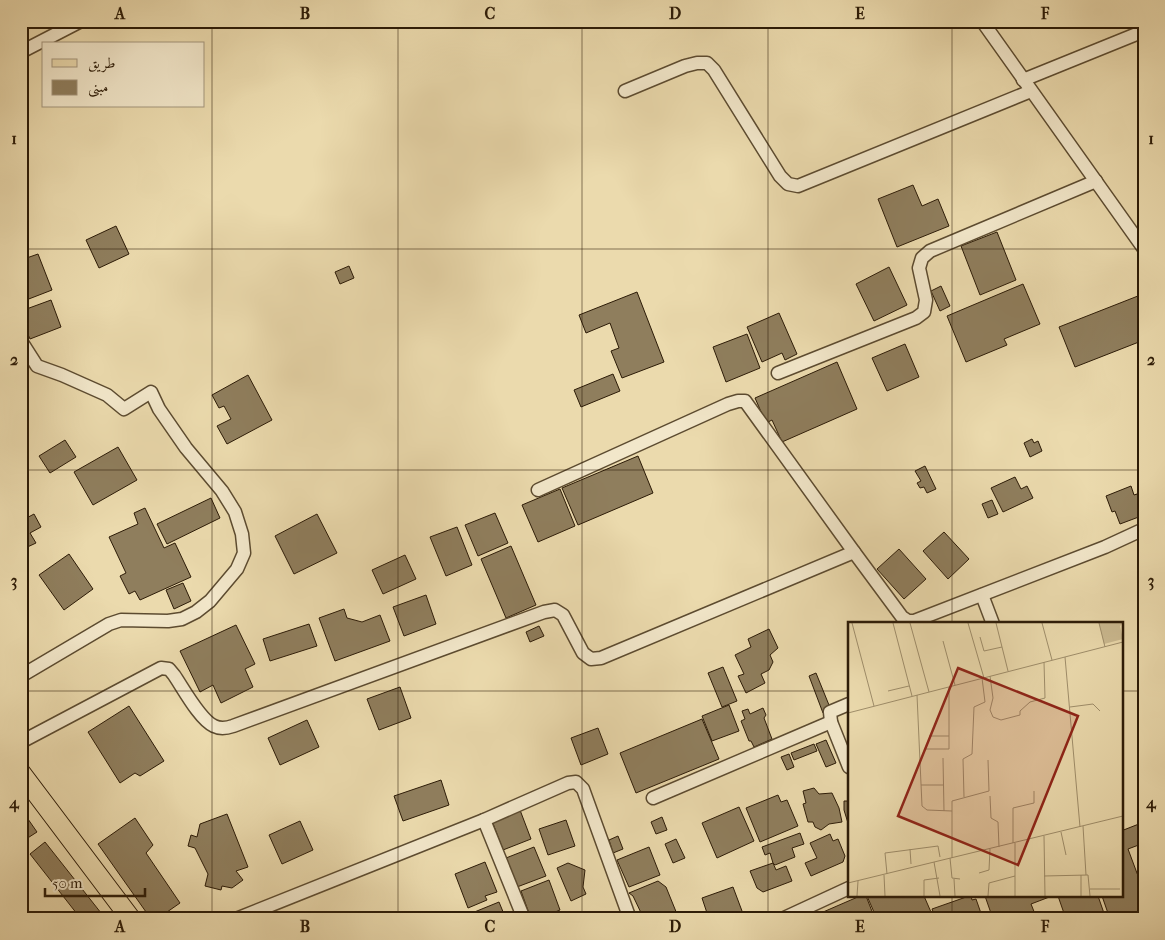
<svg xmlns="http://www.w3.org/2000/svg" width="1165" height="940" viewBox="0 0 1165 940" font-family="'IM FELL French Canon',Amiri,serif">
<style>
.building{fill:#8f7e5d;stroke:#2c1b07}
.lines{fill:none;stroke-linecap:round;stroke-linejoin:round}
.street-casing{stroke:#5c4b30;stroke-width:15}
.primary-casing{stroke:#2c1b07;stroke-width:21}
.street{stroke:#f2e7ca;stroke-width:12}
.primary{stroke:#ebdaad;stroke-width:19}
.grid{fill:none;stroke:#2c1b07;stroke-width:1;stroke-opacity:0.55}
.inset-road{fill:none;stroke:#9f8e6b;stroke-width:1}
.view{fill:#8f2418;fill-opacity:0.15;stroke:#8f2418;stroke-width:2.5}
.inset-edge{fill:none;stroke:#2c1b07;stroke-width:2.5}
.neatline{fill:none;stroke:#2c1b07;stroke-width:2}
.grid-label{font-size:16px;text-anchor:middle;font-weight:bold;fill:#2c1b07}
</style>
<rect width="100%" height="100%" fill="#ebdaad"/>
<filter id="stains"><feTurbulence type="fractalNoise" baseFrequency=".004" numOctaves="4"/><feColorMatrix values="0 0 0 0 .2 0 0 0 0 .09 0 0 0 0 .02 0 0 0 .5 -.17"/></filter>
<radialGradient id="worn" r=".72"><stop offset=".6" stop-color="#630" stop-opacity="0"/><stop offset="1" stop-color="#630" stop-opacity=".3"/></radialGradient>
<g class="building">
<polygon points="913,185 922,206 938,199 949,226 897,247 878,199"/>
<polygon points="116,226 129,254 99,268 86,240"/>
<polygon points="997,232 1016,280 980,295 961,246"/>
<polygon points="38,254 52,290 21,302 21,260"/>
<polygon points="349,266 354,278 340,284 335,272"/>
<polygon points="889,267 907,305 874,321 856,284"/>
<polygon points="1023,284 1040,324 1004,339 1007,345 966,362 947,316"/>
<polygon points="941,286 950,306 940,311 931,291"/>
<polygon points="637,292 664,362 622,378 611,351 619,348 610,323 586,333 579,315"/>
<polygon points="1143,294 1144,297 1144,340 1075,367 1059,327"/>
<polygon points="51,300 61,327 30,339 21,318 21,311"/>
<polygon points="779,313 797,354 785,360 782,353 762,362 747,327"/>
<polygon points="747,334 760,368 726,382 713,347"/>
<polygon points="905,344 919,377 887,391 872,358"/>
<polygon points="837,362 857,409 782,442 772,420 766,423 755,398"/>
<polygon points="613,374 620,391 581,407 574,390"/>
<polygon points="248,375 272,420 227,444 217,426 231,419 224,406 219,408 212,395"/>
<polygon points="1032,439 1034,443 1038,441 1042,451 1030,457 1024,443"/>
<polygon points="65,440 76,457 50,473 39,456"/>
<polygon points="118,447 137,480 93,505 74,472"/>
<polygon points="638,456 653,493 578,525 562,488"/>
<polygon points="925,466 936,489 927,493 924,487 920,488 917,483 921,481 915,471"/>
<polygon points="1015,477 1021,489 1027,486 1033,498 1003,512 991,488"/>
<polygon points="1131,486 1134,495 1137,494 1144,511 1144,515 1120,524 1115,511 1112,512 1106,496"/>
<polygon points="560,489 575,526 538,542 522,505"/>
<polygon points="211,498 220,518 167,544 157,524"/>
<polygon points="992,500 998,514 988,518 982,504"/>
<polygon points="145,508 164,548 175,543 191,577 140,600 135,591 129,594 120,576 126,573 109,537 138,524 134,513"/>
<polygon points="495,513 508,543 478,556 465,525"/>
<polygon points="34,514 41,527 30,533 36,543 21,550 21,521"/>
<polygon points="317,514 337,553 294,574 275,536"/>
<polygon points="457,527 472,565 446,576 430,537"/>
<polygon points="944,532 969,559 948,579 923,551"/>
<polygon points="511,546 536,605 506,618 481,559"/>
<polygon points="899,549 926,579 904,599 877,569"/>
<polygon points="69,554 93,589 64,610 39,575"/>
<polygon points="405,555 416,579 383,594 372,570"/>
<polygon points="183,583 191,601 174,609 166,590"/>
<polygon points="426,595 436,624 404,636 393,607"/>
<polygon points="344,609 347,618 362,622 380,615 390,641 335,661 319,618"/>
<polygon points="309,624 317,646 270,661 263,639"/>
<polygon points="236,625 255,664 245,669 253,687 221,703 213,685 200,692 180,651"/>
<polygon points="539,626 544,636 530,642 526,632"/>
<polygon points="769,629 778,648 770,655 773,662 769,670 761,674 765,683 746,693 738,676 744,674 735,655 751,647 748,639"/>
<polygon points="723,667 737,701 722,707 708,673"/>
<polygon points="816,673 831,710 823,713 809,676"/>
<polygon points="400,687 411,718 379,730 367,699"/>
<polygon points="729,705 739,731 712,741 702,716"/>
<polygon points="129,706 164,761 140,776 135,773 120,783 88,732"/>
<polygon points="763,708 766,715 764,718 772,739 754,747 751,741 749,741 741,721 745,719 742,711 748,709 750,714"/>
<polygon points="702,719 719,759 636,793 620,753"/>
<polygon points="307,720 319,747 280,765 268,738"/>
<polygon points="598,728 608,754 581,765 571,738"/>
<polygon points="826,740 836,763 826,767 816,744"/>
<polygon points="814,744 817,751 794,760 791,753"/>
<polygon points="789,754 794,767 787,770 781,757"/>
<polygon points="441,780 449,805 403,821 394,796"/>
<polygon points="814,788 819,794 832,793 839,808 842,822 829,824 821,830 815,827 813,822 808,822 803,804 806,803 803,791"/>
<polygon points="778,795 781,802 787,800 798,826 760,842 746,808"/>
<polygon points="844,801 849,801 848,823 844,810"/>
<polygon points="739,807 754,841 717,858 702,823"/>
<polygon points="21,809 37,832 23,841 21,839"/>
<polygon points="520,810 531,839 503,850 492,821"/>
<polygon points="227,814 248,867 236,871 243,880 232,888 222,886 221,890 205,886 208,874 195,848 188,846 191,835 197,837 200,824"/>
<polygon points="662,817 667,830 656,834 651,822"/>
<polygon points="135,818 153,845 146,853 180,903 157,919 151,919 98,844"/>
<polygon points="566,820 575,846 548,855 539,829"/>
<polygon points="300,821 313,850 282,864 269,835"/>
<polygon points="1144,822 1144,843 1128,849 1144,892 1144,919 1110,919 1102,896 1121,896 1121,831"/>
<polygon points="800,833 804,844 792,848 795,857 775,865 773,863 770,853 765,855 762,847"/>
<polygon points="830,834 833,841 838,839 845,856 843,862 811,876 805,863 817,858 810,843"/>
<polygon points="618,836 623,849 613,853 609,840"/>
<polygon points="676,839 685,858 673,863 665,844"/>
<polygon points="45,842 105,918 103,919 81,919 30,854"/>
<polygon points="534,847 546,876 517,887 506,858"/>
<polygon points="649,847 660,875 629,887 617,860"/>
<polygon points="485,862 497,892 485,896 487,900 468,908 455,874"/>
<polygon points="568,863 585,870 583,887 586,894 571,901 557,868"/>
<polygon points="773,863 776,870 786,866 792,881 763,892 757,888 750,871"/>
<polygon points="549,880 560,910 538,919 531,919 521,891"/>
<polygon points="658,881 666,887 679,919 644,919 633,896 629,893"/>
<polygon points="733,887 745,919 709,919 702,898"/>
<polygon points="860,896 866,896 875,919 807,919"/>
<polygon points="867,896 924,896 934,919 877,919"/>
<polygon points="969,896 971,896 972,900 976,899 983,919 936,919 932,909"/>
<polygon points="985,896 1052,896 1031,904 1037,919 993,919"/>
<polygon points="1058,896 1098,896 1106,919 1066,919"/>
<polygon points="499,902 506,919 474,919 472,913"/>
</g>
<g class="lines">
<g class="street-casing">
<g id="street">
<polyline points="982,21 1144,249"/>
<polyline points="21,52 81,21"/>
<polyline points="1023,80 1144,31"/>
<polyline points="625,91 685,66 697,63 707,63 714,70 780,176 788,184 798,186 1031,91"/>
<polyline points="21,341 37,366 62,375 107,395 124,409 151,392 159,409 186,448 222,491 235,512 242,534 244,553 237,569 210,601 196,612 182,619 168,621 121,620 109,624 21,676"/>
<polyline points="778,373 916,318 924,312 926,300 919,268 922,258 930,251 1096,181"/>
<polyline points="538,490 728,404 738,401 745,401 854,552 902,617 908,621 914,621 1105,547 1144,529"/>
<polyline points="982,595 993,624"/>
<polyline points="849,704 830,712 831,722 849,767"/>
<path d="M21,742l140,-74 8,1 5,6c9,13 26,45 40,51 6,3 13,2 19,0l311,-114 11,-2 8,5 20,38 8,6 10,-1 253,-106"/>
<polyline points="653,798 831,722"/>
<polyline points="484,820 524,919"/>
<polyline points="236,919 484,820 568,783 576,782 583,789 630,919"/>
<polyline points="782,919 849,888"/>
</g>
</g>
<g class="primary-casing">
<polyline id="primary" points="21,773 131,919"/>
</g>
<use href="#street" class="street"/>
<use href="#primary" class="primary"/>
</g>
<path class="grid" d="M212,21v898M398,21v898M582,21v898M768,21v898M952,21v603M21,249h1123M21,470h1123M21,691h828M1121,691h23M952,896v23"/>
<g transform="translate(848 622)">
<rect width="275" height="275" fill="#ebdaad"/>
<path d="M251,1h24l-3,3 3,13 -19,5z" fill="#cbba91"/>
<path class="inset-road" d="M4,1l22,83M45,1l19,73M62,1l19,69M120,1l16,55M148,1l12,48M194,1l10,37M251,1l6,24M132,15l4,14 18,-4M95,19l12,44M217,35l15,170M142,54l3,22 -3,12 3,7 8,3 19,-5v-4l10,-9 15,-4 -1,-36M40,69l21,-5M69,73l5,111 5,4 25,1M222,85l23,-3 7,7M0,91l275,-71M81,114h20M77,127h24v-62M95,136l1,53M73,163h22M142,174l1,22 7,4 1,25M116,175l-1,-38 9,-5 2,-47 11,-5 -3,-24M235,204l3,49M213,210l5,23M196,214l1,60M165,221v-35l21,-5v-12M62,227l1,15M102,236l2,20 8,1M104,236v-57l37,-10 -1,-31M86,240l6,34M131,251l10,-3 1,-21M39,252l-2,-21 53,-7 2,11M36,253l1,21M233,253v21M196,254l44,-1 2,21M106,257l1,17M0,261l275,-67M242,267h30M9,274l1,-15M76,274v-16l15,-2M140,274l1,-13 26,-7M167,274v-53"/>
<path class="view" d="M110,46l120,48 -60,149 -120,-49z"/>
<rect width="275" height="275" class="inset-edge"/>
</g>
<rect width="1165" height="940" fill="none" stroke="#ebdaad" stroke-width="55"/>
<rect x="42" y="42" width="162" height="65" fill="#f2e7ca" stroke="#a3957c"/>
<rect x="52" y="59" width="25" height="8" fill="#ebdaad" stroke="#a3957c"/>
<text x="88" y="68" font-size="15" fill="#2c1b07">طريق</text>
<rect x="52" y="80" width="25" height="15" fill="#8f7e5d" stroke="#a3957c"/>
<text x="88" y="92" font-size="15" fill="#2c1b07">مبنى</text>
<path d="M45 888v8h100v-8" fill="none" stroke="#2c1b07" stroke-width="2.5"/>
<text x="52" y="888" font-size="15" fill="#2c1b07" stroke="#f2e7ca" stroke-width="4" paint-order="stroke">50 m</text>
<rect x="28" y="28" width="1110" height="884" class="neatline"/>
<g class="grid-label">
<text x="120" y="19">A</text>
<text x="305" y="19">B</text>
<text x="490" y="19">C</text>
<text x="675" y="19">D</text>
<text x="860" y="19">E</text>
<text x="1045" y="19">F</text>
<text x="14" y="144">1</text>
<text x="1151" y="144">1</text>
<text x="14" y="365">2</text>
<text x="1151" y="365">2</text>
<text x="14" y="586">3</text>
<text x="1151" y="586">3</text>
<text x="14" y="808">4</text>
<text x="1151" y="808">4</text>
<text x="120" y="932">A</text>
<text x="305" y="932">B</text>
<text x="490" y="932">C</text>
<text x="675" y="932">D</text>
<text x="860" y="932">E</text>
<text x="1045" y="932">F</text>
</g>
<rect width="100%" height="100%" filter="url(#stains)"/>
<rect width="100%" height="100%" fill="url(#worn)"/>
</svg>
